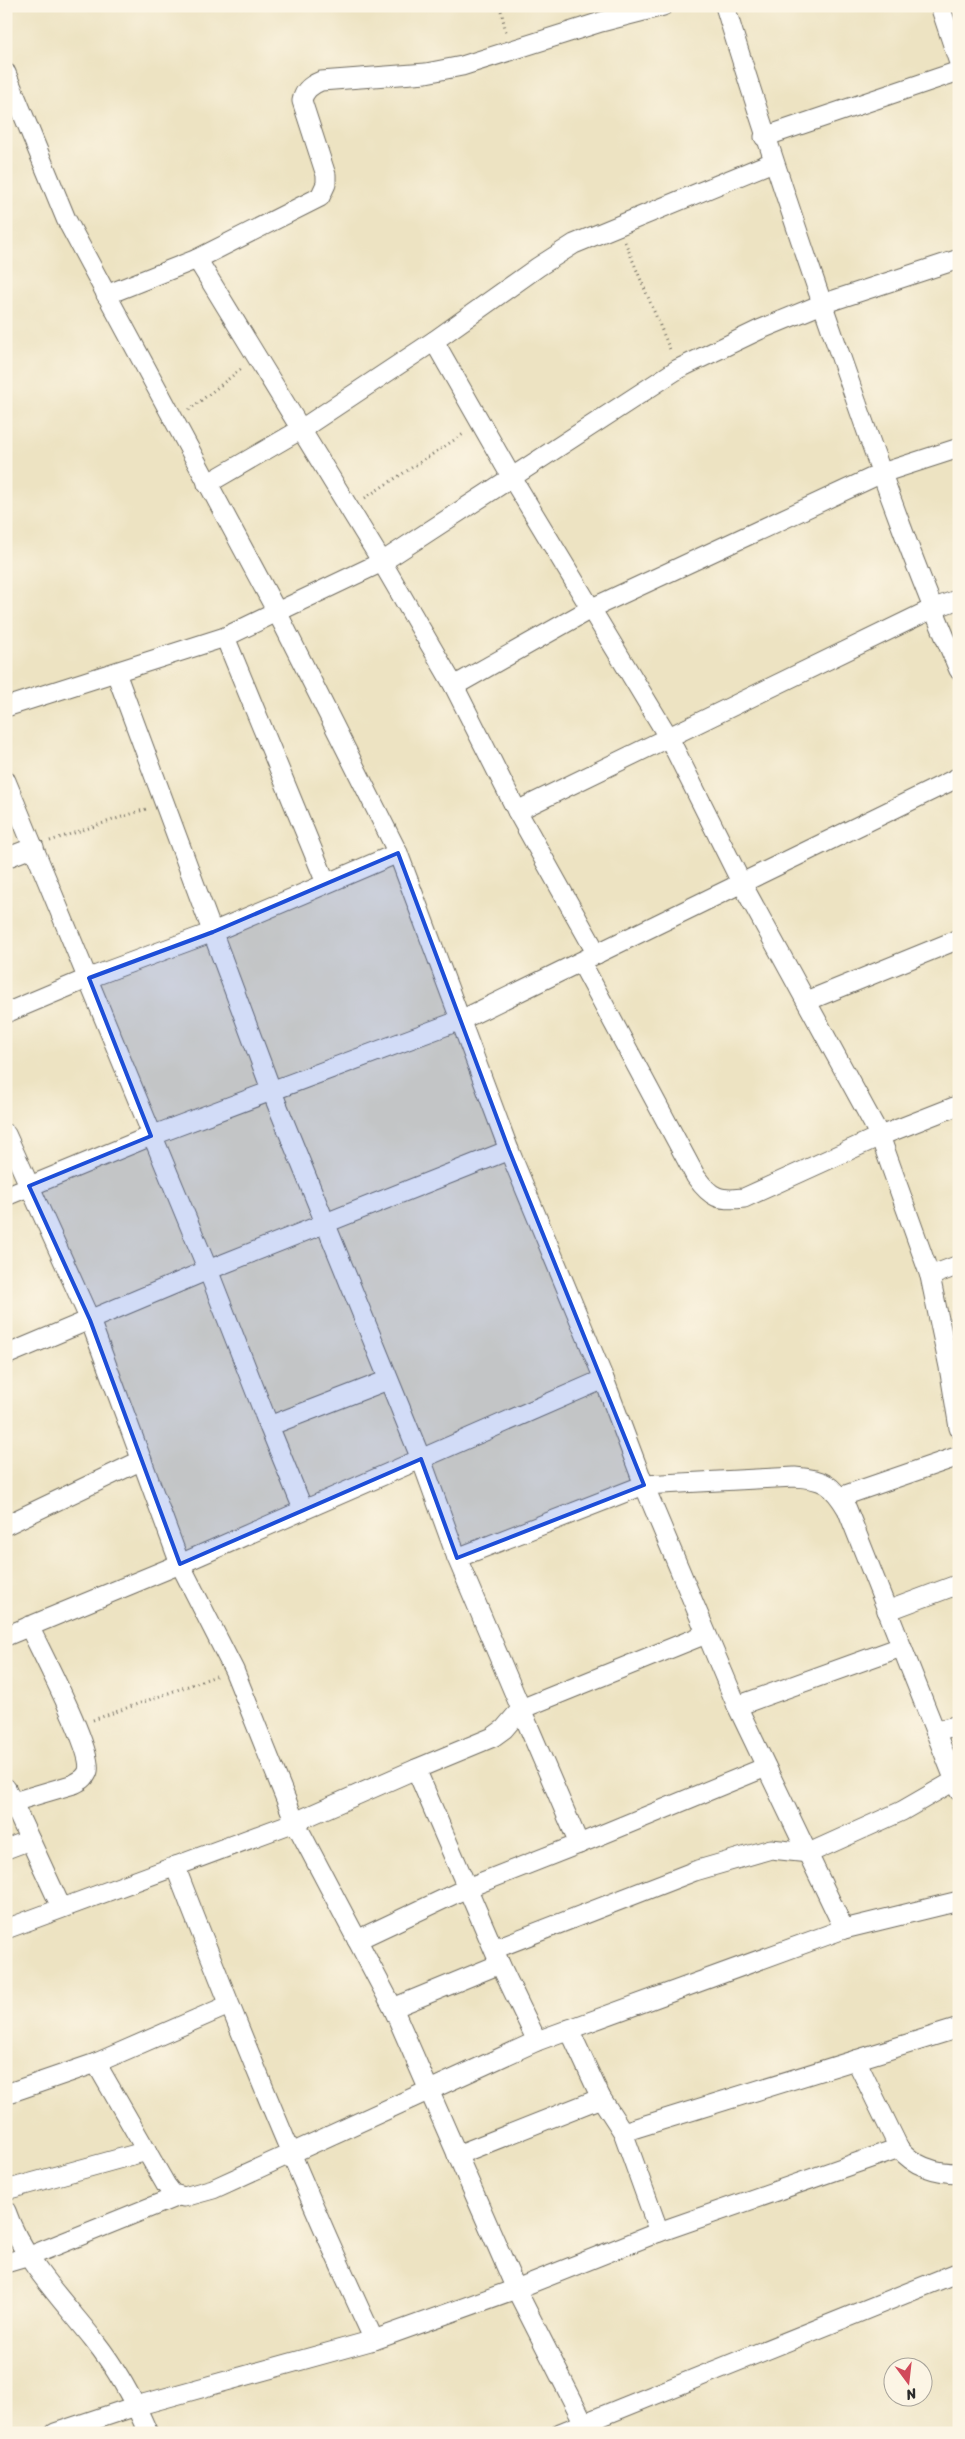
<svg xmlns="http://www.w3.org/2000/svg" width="965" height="2439" viewBox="0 0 965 2439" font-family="Sriracha,sans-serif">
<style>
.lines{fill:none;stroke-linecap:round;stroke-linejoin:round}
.minor-casing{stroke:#6f6b60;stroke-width:21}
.path{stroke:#6f6b60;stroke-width:3;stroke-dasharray:1 4;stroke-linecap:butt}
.minor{stroke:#fff;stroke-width:19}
.marked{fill:#1d4ed8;fill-opacity:0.2;stroke:#1d4ed8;stroke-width:4;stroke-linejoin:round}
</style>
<rect width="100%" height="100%" fill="#fcf5e5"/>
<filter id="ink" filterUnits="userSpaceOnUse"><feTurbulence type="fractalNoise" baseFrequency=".02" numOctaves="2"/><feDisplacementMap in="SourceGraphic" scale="10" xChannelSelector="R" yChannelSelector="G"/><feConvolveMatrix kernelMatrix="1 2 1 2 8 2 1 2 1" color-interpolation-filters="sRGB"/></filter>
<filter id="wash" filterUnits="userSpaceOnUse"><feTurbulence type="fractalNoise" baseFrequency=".0096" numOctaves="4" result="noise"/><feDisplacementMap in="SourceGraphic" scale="20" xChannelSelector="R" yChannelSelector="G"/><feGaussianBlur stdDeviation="1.12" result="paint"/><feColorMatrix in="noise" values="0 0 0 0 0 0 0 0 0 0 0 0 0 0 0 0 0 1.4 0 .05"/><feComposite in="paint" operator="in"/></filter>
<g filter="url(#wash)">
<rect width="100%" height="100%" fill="#ede3c2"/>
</g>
<g filter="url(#ink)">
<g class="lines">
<g class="minor-casing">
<g id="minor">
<path d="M725,6c37,122 78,243 120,363 35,101 71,202 114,301"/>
<polyline points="940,6 959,63"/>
<polyline points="6,73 66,219 277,612 398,853 509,1150 604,1379 644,1485 737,1706 844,1929"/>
<polyline points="764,137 959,71"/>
<path d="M197,259l123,-62 6,-13v-9l-24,-74c2,-11 9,-16 19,-20l105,-8 36,-7 139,-44 62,-16"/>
<polyline points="106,295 197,259 382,562 454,686 517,811 597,954"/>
<polyline points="434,341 512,478 669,738 741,882 880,1136 930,1276 949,1367 959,1428"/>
<polyline points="207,484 300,430 434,341 538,267 574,244 773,162"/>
<polyline points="225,637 326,883"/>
<polyline points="116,673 272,1092 421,1459 457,1558 521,1709 504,1729 493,1737 416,1769"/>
<polyline points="454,686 592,608 882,473 959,448"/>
<polyline points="6,707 225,637 277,612 382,562 678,369 759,330 822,304 959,259"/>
<polyline points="6,781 208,1270 269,1426"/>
<polyline points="517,811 932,609 959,599"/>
<polyline points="6,858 34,847"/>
<path d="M581,962l115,215c15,21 23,24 48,21l136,-62 79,-31"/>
<polyline points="807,1001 959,939"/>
<polyline points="6,1013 89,978 213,932 398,853"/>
<polyline points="6,1134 90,1320 180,1564 234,1670 295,1822 393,2008 516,2289 589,2433"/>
<polyline points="6,1196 151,1136 461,1020 959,777"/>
<polyline points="930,1276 959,1265"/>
<polyline points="6,1355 208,1270 509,1150"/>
<polyline points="840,1497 959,1456"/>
<polyline points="303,1509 269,1426 388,1380"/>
<polyline points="6,1525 142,1460"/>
<path d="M457,1558l187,-73 151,-8c29,2 37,7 52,32l112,282"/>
<polyline points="887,1611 959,1584"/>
<polyline points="6,1636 180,1564 604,1379"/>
<polyline points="737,1706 901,1647"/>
<polyline points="935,1731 959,1725"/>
<polyline points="6,1788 61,1907"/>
<path d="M13,1802l61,-18c6,-3 12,-6 14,-13 6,-20 -48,-121 -59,-145"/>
<polyline points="579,1844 521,1709 706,1634"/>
<polyline points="6,1849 30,1840"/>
<path d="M175,1866c62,160 126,318 199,474"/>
<polyline points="6,1929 295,1822 416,1769 500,1964 537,2041"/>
<polyline points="357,1940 467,1888 579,1844 766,1767"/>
<polyline points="494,1949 695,1871 771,1849 809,1853 902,1811 954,1781"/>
<polyline points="393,2008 500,1964"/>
<polyline points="569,2029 601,2098 623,2132 959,2028"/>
<path d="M856,2060l43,88c14,18 37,25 60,25"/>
<polyline points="96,2063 166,2185 173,2194 184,2197 213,2189 537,2041 844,1929 959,1901"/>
<polyline points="6,2094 96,2063 229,2005"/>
<polyline points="623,2132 659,2232"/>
<polyline points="457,2155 601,2098"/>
<polyline points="6,2190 147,2151"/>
<path d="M6,2211c17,50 56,88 88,129 22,28 40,60 54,93"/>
<polyline points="6,2263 30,2256 178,2196"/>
<polyline points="55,2433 136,2406 374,2340 516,2289 659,2232 899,2148"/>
<polyline points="560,2433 959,2272"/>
</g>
</g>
<g class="path">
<polyline points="500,6 506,32"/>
<polyline points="625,242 671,352"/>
<polyline points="189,410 241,369"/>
<polyline points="365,498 465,433"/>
<polyline points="50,841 146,809"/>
<polyline points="93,1720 216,1676"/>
</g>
<use href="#minor" class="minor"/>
</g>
</g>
<path class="marked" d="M398,853l111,297 135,335 -187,73 -36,-99 -241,105 -90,-244 -61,-134 122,-50 -62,-158 124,-46z"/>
<rect width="965" height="2439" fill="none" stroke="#fcf5e5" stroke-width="25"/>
<g transform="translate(908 2382) rotate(165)"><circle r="24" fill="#fcf5e5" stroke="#a8a49b"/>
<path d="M0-4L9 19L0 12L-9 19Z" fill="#d1495b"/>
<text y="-8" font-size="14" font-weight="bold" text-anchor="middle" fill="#2b2b2b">N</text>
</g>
</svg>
